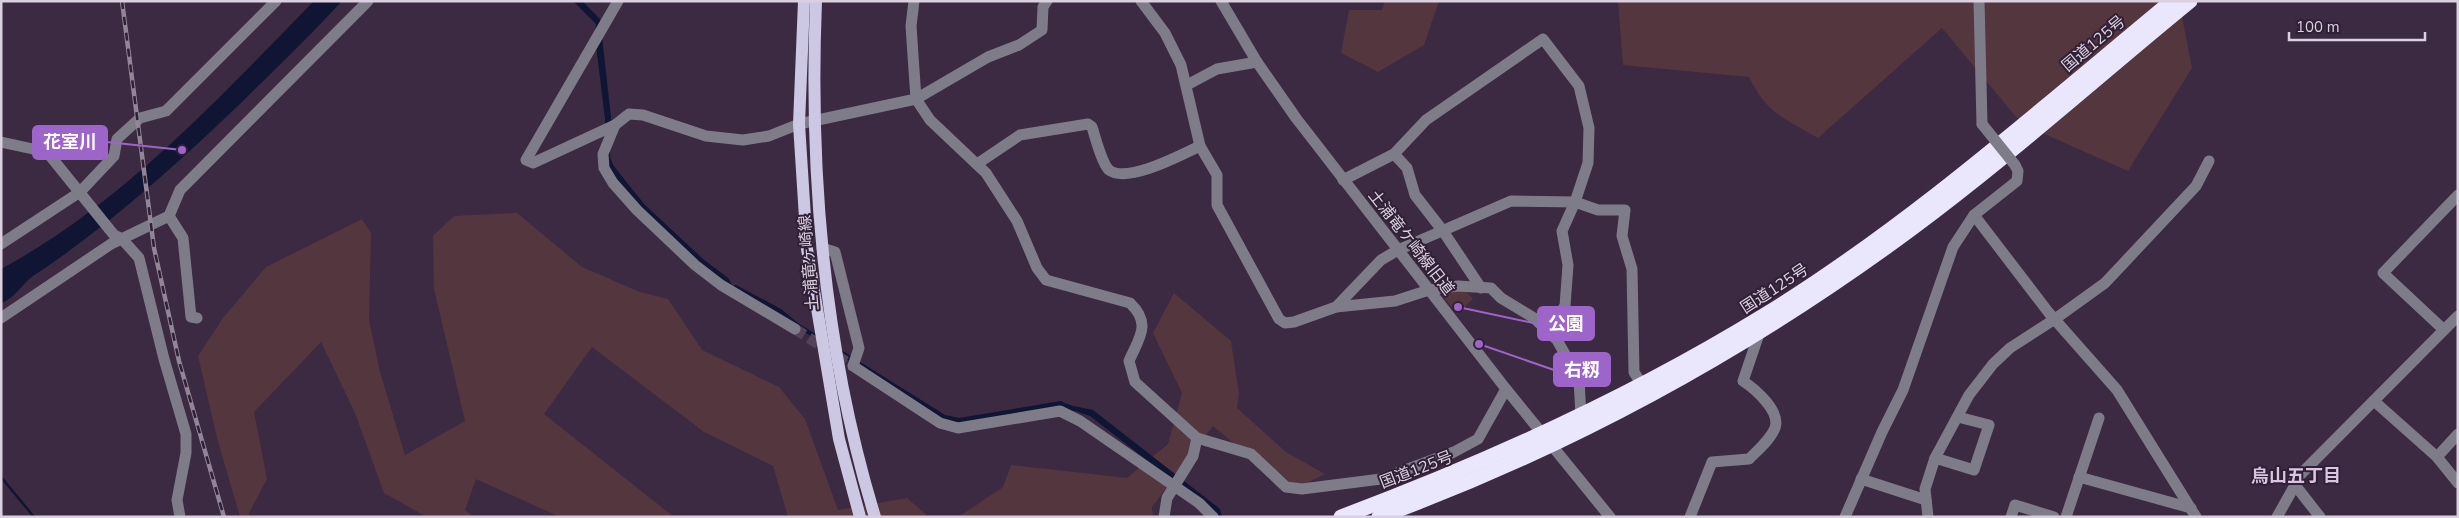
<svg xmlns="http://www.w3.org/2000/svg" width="2459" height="518" viewBox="0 0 2459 518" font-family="'Nunito Sans','Noto Sans JP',sans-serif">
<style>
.green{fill:#54363f}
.water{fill:#0f1533}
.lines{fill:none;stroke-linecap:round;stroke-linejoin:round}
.stream{stroke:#0f1533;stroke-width:2.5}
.minor-tunnel{stroke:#534359;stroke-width:11;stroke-dasharray:11 5.5;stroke-linecap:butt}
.minor{stroke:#7f7c8a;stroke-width:11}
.major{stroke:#ccc7e3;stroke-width:12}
.highway{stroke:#eae6fb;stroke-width:15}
.rail-casing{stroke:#938598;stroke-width:4.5}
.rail{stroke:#302036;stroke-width:2.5;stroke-dasharray:8;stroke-linecap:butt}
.minor-bridge{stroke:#7f7c8a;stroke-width:11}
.labels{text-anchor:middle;stroke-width:4;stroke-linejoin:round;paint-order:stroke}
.street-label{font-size:16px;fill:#dbd0df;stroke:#302036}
.neighbourhood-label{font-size:18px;font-weight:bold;fill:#d9c4e1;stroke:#302036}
.leader{fill:none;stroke:#9d65ca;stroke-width:2}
.callout-dot{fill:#9d65ca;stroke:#302036;stroke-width:2}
.callout{fill:#9d65ca;stroke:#9d65ca;stroke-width:2}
.callout-label{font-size:18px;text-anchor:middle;font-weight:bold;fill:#fff}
</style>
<rect width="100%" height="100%" fill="#3b2a41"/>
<g class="green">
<polygon points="1385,1 1439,1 1424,45 1378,72 1341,53 1349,10 1382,10"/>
<path d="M1618,1h561l13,67 -64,103 -106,-47 -80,-96 -124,110c-33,-19 -52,-25 -69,-61l-126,-12z"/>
<polygon points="517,213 582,267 640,292 668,299 702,350 779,387 805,419 838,510 907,498 929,517 788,517 773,466 704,432 592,347 544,414 674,517 560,517 476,479 465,510 474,517 427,517 384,493 355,413 321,342 254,412 267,479 249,513 250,517 240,517 217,438 198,356 223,318 266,267 362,219 371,233 369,320 380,372 405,455 465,421 434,289 433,236 454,216"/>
<polygon points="1464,289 1473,299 1457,314 1439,291"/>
<polygon points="1174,293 1231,341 1239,394 1237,408 1286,452 1325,474 1291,491 1213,426 1152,507 1153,517 958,517 1003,487 1011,465 1127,478 1168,444 1182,393 1153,333"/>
</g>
<g class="water">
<path d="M314,1h28c-32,35 -66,67 -99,100 -66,63 -134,125 -210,175 -11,8 -19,23 -32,27v-34c122,-66 217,-170 313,-268z"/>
<path d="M573,1h9l18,18 11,98 -1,40 3,8 31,39 59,55 25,19 5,8 3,-1 45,24 17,14 147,92 14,3 102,-17c10,6 21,6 32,9l127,99 2,8h-6l-1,-4 -125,-97 -15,-5 -117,14 -17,-5 -163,-105 -55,-32 -83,-75 -33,-41 -2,-48 -10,-82 1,-13z"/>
</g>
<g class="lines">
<polyline class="stream" points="1,477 34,517"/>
<polyline class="minor-tunnel" points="795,329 853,366"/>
<g class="minor">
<polyline points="618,1 526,160 533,163 615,125 629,114 643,115 706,136 743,140 769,136 799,124 916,99 988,57 1019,45 1042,30 1043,7 1047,1"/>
<path d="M914,1l-3,25 5,73 14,21 56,53 31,48 20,47 9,12 84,23c22,21 9,35 -1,58l6,21 62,56 -4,18 -26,42 -3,19"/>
<polyline points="1141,1 1165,33 1181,65 1200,146 1217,175 1217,205 1279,319 1285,323 1294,322 1336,307 1395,301 1429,290 1458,286 1491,288 1501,298 1534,318 1557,340 1579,379 1581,416"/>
<polyline points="1221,1 1257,62 1296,118 1506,389 1610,517"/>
<polyline points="1979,1 1982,124"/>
<polyline points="1187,85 1217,69 1257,62"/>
<polyline points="615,125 603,154 604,168 613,183 637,210 695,265 721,285 795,329"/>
<polyline points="1,142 47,152 114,235 122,239 139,258 164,359 186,434 186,453 177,500 180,517"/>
<polyline points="1394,154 1407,168 1415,195 1443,231 1481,288"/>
<path d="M977,164l43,-29 68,-11 4,3c3,9 10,37 17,43 18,14 72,-15 91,-24"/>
<polyline points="1974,215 2049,313 2117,390 2196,517"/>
<polyline points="1,244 80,192 114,156 117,139 140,118 166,111 276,1"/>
<polyline points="822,248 835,252 859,348 853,366 940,423 958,428 1060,411 1080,421 1199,503 1213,517"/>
<polyline points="1336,307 1381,260 1398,250 1511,201 1575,202 1588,163 1589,128 1579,86 1543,39 1426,120 1394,154 1343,180"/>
<polyline points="1,318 111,244 169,216"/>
<polyline points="197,318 191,317 183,238 169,216 180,190 368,1"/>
<polyline points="2444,330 2383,273 2458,195"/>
<polyline points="1547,331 1565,306 1568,265 1562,231 1575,202 1598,210 1625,210 1622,236 1632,269 1634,372 1642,385"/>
<polyline points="2374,401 2437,457 2458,483"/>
<polyline points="1197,438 1251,454 1286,487 1302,489 1381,479 1454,452 1478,439 1506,389"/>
<polyline points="2437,457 2458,434"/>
<polyline points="1935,458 1974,470 1989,425 1958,417"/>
<polyline points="2079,477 2191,508"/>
<polyline points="1861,479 1926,500"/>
<polyline points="2295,485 2320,517"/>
<path d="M1690,517l22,-55 37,-3c9,-9 21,-19 26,-31 6,-17 -20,-39 -32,-47l17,-50"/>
<polyline points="1845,517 1882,432 1903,390 1953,247 1974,215 2017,181 2018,171 2015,165"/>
<polyline points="1928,517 1925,489 1935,458 1969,395 1993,364 2010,348 2055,319 2105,283 2196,186 2209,161"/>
<polyline points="2011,517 2015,505 2054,517"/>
<polyline points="2066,517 2099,418"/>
<polyline points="2277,517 2295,485 2293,482 2458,316"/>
</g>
<g class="major">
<polyline points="804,1 799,124 807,249 839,439 860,517"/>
<path d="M816,1c-7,174 8,349 59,516"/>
</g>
<g class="highway">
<path d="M1341,517c147,-55 289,-119 424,-202 146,-90 275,-205 407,-314"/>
<path d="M1379,517c193,-71 367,-166 532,-288 96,-71 186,-152 279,-228"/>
</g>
<g class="rail-casing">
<polyline id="rail" points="122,1 154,248 179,361 224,517"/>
</g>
<use href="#rail" class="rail"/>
<polyline class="minor-bridge" points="1982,124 2015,165"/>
</g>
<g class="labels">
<g class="street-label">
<text transform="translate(2093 43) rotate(-40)" y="6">国道125号</text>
<text transform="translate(1412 242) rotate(52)" y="6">土浦竜ケ崎線旧道</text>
<text transform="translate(808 263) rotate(-95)" y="6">土浦竜ヶ崎線</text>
<text transform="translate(1774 288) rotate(-33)" y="6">国道125号</text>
<text transform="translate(1416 469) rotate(-21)" y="6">国道125号</text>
</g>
<g class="neighbourhood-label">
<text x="2296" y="482">烏山五丁目</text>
</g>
</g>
<path class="leader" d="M182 150L107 142M1458 307L1538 324M1479 344L1554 370"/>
<g class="callout-dot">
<circle cx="182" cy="150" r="5"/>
<circle cx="1458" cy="307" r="5"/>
<circle cx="1479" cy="344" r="5"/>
</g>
<g class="callout">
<rect x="33" y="126" width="74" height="33" rx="5"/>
<rect x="1538" y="307" width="56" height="33" rx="5"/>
<rect x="1554" y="353" width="56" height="33" rx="5"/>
</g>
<g class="callout-label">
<text x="70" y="148">花室川</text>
<text x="1566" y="330">公園</text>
<text x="1582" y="376">右籾</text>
</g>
<rect width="2459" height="518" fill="none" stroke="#dbd0df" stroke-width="5"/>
<path d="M2289 32v8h136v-8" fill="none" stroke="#dbd0df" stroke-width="2.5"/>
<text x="2296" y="32" font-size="15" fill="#dbd0df" stroke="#302036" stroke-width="4" paint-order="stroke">100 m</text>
</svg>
